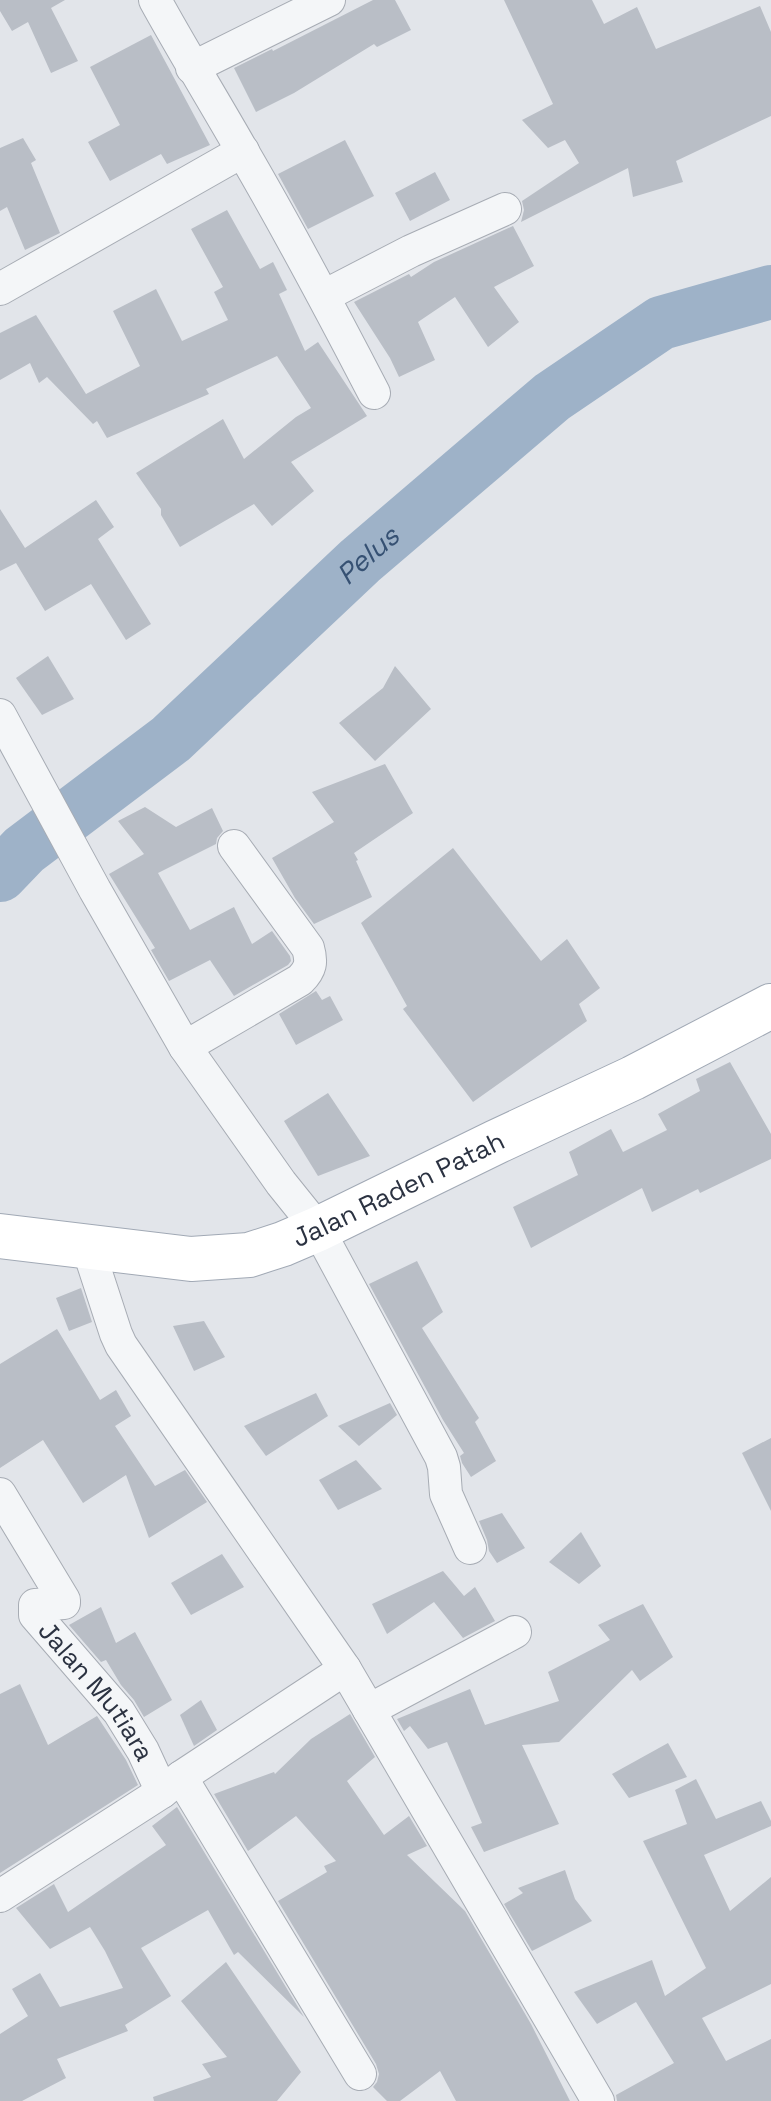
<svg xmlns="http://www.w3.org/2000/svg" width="771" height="2101" viewBox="0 0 771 2101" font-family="'Space Grotesk',sans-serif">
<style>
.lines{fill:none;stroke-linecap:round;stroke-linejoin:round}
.river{stroke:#9eb2c8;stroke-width:54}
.building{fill:#b9bec6}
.street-casing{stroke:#a7acb4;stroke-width:34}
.primary-casing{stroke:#a1a9b5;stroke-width:46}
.street{stroke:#f4f6f8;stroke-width:32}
.primary{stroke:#fff;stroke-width:44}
.labels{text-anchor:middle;stroke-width:8;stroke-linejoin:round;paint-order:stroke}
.street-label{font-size:26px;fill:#2b3241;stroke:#f1f4f7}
.water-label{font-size:28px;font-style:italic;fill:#365173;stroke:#f1f4f7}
</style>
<rect width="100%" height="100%" fill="#e2e5ea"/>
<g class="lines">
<path class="river" id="s1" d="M0,875l24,-25 147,-111 189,-178 192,-164 109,-74 110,-31"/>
</g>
<g class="building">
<polygon points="0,0 65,0 51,8 78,61 51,73 28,22 12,31 0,11"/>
<polygon points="373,0 395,0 411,30 377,47 374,44 294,93 256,112 234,68 272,49 273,51"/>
<polygon points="504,0 592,0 604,24 637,7 656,49 760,6 771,32 771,116 676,161 683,182 633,197 628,168 521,222 524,210 522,201 579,163 565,140 548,148 522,120 553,104"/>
<polygon points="151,35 210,145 167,164 161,154 110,181 88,142 120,125 90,67"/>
<polygon points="23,138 36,160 31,163 60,233 25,250 7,207 0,211 0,148"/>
<polygon points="345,140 374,196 308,229 278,174"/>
<polygon points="435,172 450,200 410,221 395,193"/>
<polygon points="227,210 260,269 273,262 287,290 279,294 305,351 318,342 367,416 291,462 314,491 272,526 254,504 180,547 161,515 161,509 136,473 223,419 244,459 296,417 311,408 277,356 206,389 209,394 107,438 97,421 93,424 47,377 39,383 30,363 0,380 0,333 36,315 86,394 140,366 113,311 156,289 182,341 228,320 214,292 223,287 191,229"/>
<polygon points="513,226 534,266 494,287 519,322 488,347 455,297 418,322 435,360 399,377 390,358 354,302 409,274 411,277 434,262"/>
<polygon points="96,500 114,527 98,539 151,624 126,640 91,584 45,611 16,563 0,571 0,509 25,548"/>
<polygon points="48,656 74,699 42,715 16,678"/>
<polygon points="395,666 431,709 375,761 339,723 383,688"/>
<polygon points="385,764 413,813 354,853 358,860 356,861 372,897 314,924 295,898 272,858 334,822 312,792"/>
<polygon points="145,807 176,827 212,808 223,831 217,838 216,844 158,873 190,930 234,907 252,944 272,931 290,956 291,961 288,965 234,996 210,960 169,981 151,950 155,948 109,874 144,854 118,821"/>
<polygon points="453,848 541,961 567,939 600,988 579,1004 587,1021 473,1102 403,1009 407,1006 361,923"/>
<polygon points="316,991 322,1000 330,996 343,1020 296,1045 279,1014"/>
<polygon points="730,1062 771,1134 771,1159 700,1193 698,1189 652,1212 642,1188 531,1248 513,1207 578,1175 569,1152 611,1129 623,1152 667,1130 658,1114 700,1091 696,1079"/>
<polygon points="328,1093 370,1156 318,1176 284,1121"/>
<polygon points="417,1261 443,1312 422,1328 479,1418 475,1422 496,1461 471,1477 462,1463 460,1456 464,1453 443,1420 369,1284"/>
<polygon points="81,1288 92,1322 69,1331 56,1298"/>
<polygon points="204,1321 225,1357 194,1371 173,1326"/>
<polygon points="57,1329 100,1400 116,1390 131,1416 115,1426 155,1486 185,1470 207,1502 149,1538 126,1475 83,1503 43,1440 0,1468 0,1364"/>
<polygon points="316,1393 328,1416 266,1456 244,1426"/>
<polygon points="390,1403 397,1415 359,1446 338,1426"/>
<polygon points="771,1438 771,1511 742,1453"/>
<polygon points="356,1460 382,1489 338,1510 319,1480"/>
<polygon points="502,1513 525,1548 497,1563 489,1551 487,1540 479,1521"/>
<polygon points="581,1532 601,1566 579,1584 549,1562"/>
<polygon points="222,1554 244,1587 191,1615 171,1583"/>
<polygon points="443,1571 464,1596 475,1587 495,1621 463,1638 434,1602 387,1634 372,1604"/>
<polygon points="643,1604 673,1657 640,1681 632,1670 559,1742 522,1745 559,1824 484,1852 471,1827 482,1823 447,1742 428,1749 410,1726 404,1731 397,1719 470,1689 485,1725 559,1701 548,1672 610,1640 598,1625"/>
<polygon points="101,1607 116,1643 135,1632 172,1700 144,1717 134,1700 121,1685 106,1660 101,1662 69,1625"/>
<polygon points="20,1684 48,1745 97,1716 126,1760 138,1785 0,1873 0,1694"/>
<polygon points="201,1700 217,1730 194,1746 180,1715"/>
<polygon points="350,1714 375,1757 347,1781 384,1835 409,1816 427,1846 407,1855 465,1911 531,2024 570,2101 456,2101 440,2071 400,2101 387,2101 373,2087 377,2082 379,2074 376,2064 278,1901 327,1872 324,1866 336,1861 296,1816 248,1851 214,1794 274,1772 275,1774 311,1739"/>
<polygon points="668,1743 687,1777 629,1798 612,1774"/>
<polygon points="696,1779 716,1819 761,1801 771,1821 771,1826 704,1855 730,1911 771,1877 771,1984 702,2018 726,2061 771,2039 771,2101 617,2101 616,2095 674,2063 636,2002 597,2024 574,1992 652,1960 665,1996 706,1968 643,1841 687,1824 675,1790"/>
<polygon points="177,1807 304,2017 238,1952 234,1955 208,1910 141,1948 171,1996 125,2025 128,2031 57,2059 66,2078 22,2101 0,2101 0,2034 28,2016 12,1989 40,1973 60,2007 123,1988 105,1951 90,1927 50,1949 16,1908 54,1884 68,1912 166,1845 152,1826"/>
<polygon points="565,1870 575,1899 592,1921 532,1951 504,1904 523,1893 518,1888"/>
<polygon points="226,1962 301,2072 277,2101 154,2101 153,2097 211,2077 202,2064 227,2057 181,2001"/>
</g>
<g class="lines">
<g class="street-casing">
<g id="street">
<path d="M155,0c28,51 59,101 88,152 46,79 89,160 131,241"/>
<polyline points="192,68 329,0"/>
<polyline points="0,289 243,151"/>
<polyline points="324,296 411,251 505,209"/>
<polyline points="0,715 95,890 185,1047 281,1183 318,1229 441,1457 444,1467 446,1494 470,1548"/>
<path d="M185,1047l115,-67c11,-11 12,-18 8,-32l-74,-102"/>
<polyline points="87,1245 116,1334 121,1345 345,1669 598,2101"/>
<path id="s2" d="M0,1494l64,106v3l-29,2v10l84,97 24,39 19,41"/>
<polyline points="369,1710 515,1632"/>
<polyline points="181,1777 360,2074"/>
<polyline points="0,1896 162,1792 181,1777 345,1669"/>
</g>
</g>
<g class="primary-casing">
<g id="primary">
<path id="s3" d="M0,1236l191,23 58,-4 34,-11 35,-15 178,-87 137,-64 138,-72"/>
</g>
</g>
<use href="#street" class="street"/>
<use href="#primary" class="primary"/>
</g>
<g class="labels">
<g class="street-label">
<text dy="9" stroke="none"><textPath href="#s3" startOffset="414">Jalan Raden Patah</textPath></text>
<text dy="9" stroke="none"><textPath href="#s2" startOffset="264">Jalan Mutiara</textPath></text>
</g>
<g class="water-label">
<text dy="10" stroke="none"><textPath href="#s1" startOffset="488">Pelus</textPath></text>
</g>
</g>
</svg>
